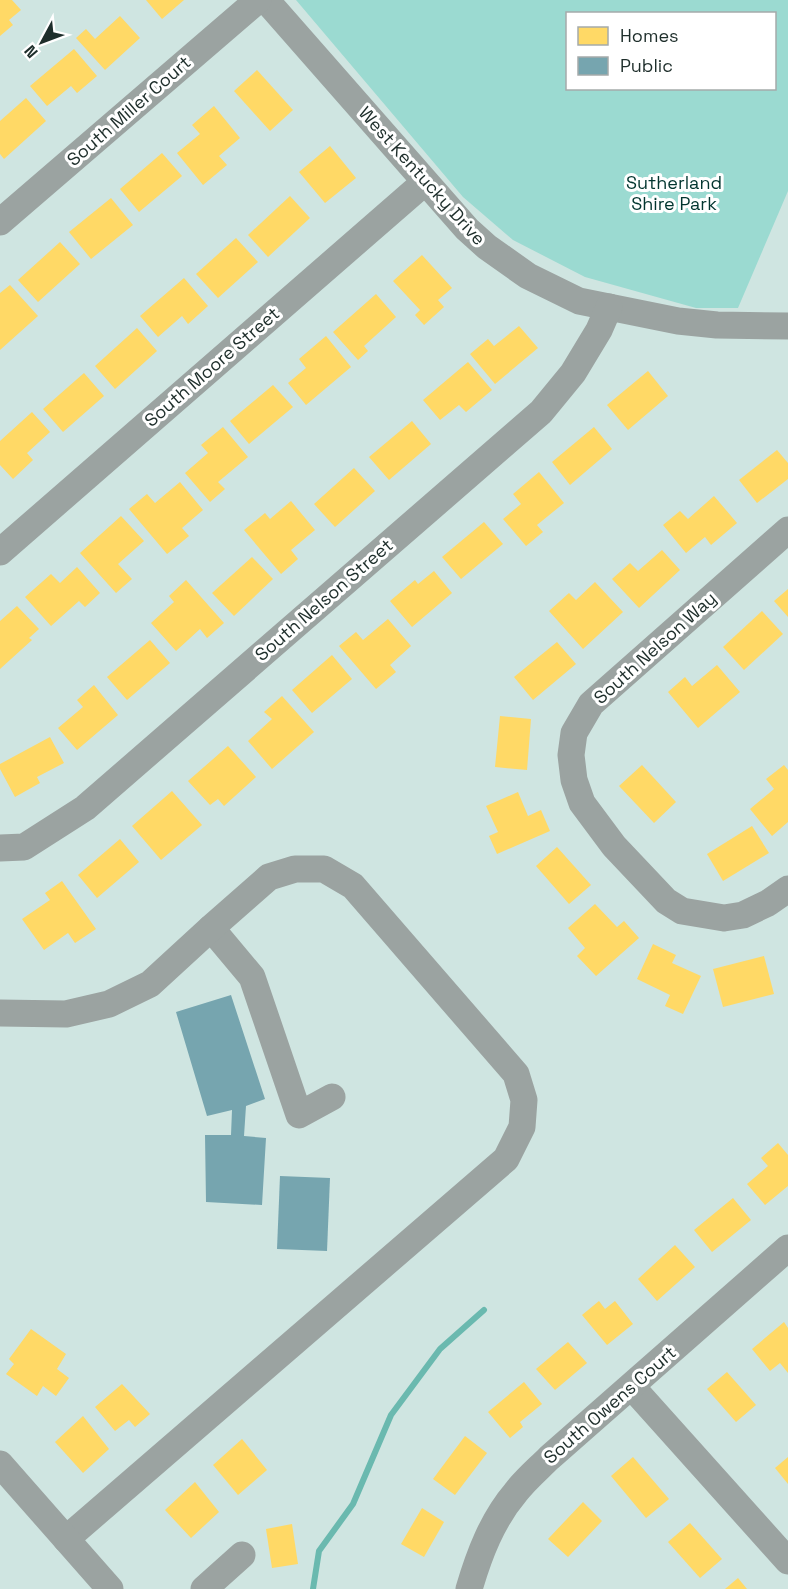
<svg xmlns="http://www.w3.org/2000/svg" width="788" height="1589" viewBox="0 0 788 1589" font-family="'Space Grotesk',sans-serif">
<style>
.green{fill:#9bdad1;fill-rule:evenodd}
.homes{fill:#ffd966}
.public{fill:#76a5af}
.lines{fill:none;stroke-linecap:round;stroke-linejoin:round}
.stream{stroke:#6ab9af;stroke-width:6}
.minor{stroke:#9ba3a1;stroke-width:27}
.labels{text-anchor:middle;stroke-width:6;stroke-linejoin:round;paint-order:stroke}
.street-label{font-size:18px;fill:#1e2e2b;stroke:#fff}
.park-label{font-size:18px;fill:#02352f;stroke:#fff}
</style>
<rect width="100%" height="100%" fill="#cfe5e1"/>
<path class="green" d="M296,0h492v191l-50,117h-42l-111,-31 -72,-37 -50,-43zM568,14h206v74h-206z"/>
<g class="homes">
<polygon points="0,0 12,0 21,10 9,20 13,25 0,36"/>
<polygon points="146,0 184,0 162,19"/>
<polygon points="120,16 140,38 105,70 76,38 86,29 95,39"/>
<polygon points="74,49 97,76 77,93 71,86 47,106 30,86"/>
<polygon points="257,70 293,110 270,131 234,91"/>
<polygon points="26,98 46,121 4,159 0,154 0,121"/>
<polygon points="214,106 240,138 219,156 227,165 203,185 177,153 200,134 192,125"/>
<polygon points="330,146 356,178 325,203 299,172"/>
<polygon points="162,153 182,176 139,212 120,189"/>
<polygon points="290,196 310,218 268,257 248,235"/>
<polygon points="111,198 133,225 91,259 69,232"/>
<polygon points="236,238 258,262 218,298 196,274"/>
<polygon points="60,242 80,264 38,302 18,280"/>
<polygon points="422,255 452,288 438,300 444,307 424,325 415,315 420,310 393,281"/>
<polygon points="184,278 208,306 188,324 182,316 158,337 140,316"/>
<polygon points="10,285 38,316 0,350 0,293"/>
<polygon points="376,294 396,317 364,346 368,351 358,360 333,332"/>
<polygon points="519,326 538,348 495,384 470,354 488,339 494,346"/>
<polygon points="137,328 157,351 115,389 95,366"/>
<polygon points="326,336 351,367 306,405 288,383 306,368 299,359"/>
<polygon points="468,362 492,390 466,412 459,405 440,420 423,400"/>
<polygon points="648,371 668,396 628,430 607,405"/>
<polygon points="84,373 104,396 63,432 43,409"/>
<polygon points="273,385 293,407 249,444 230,421"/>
<polygon points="32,412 50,432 27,453 33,460 13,479 0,465 0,441"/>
<polygon points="412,421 431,444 389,480 369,457"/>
<polygon points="223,427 248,457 218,482 225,489 210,502 185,473 208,453 201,445"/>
<polygon points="594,427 612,449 570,485 552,462"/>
<polygon points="777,450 788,463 788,479 757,503 739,480"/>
<polygon points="354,468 375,491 335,527 314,504"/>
<polygon points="539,472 564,503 537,525 543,532 526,546 503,519 521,504 513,494"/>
<polygon points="180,482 203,510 182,528 189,536 167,554 129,509 147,494 155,503"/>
<polygon points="714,496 737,523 711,545 705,537 686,553 663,525 680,511 688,519"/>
<polygon points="291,501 315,530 291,550 298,559 281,574 244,530 265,513 270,519"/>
<polygon points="121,516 144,541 118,564 132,579 116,593 80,553"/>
<polygon points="484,522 503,544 461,579 442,557"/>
<polygon points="662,550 680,570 639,608 612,579 630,563 638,571"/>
<polygon points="252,557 273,579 234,616 212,593"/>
<polygon points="77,567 100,593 85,607 79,601 51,626 25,597 51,574 60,583"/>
<polygon points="434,571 452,593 412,627 390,601 415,580 418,584"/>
<polygon points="186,580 224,623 207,638 200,629 176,651 151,623 174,602 169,596"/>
<polygon points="595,582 623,612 583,649 549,611 569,593 576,600"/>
<polygon points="788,589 788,617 774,601"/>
<polygon points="17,606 39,629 29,638 32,640 0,669 0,621"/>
<polygon points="762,611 783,634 744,670 723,647"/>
<polygon points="388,619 411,646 390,665 396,672 376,689 339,646 356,632 363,640"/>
<polygon points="150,640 170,663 127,700 107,677"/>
<polygon points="557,642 576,664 533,700 514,677"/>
<polygon points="332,655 352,679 312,713 292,690"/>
<polygon points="717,665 740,692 698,728 668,692 685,677 692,686"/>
<polygon points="94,685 118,715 77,750 58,728 83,707 77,700"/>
<polygon points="282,696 314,732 272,769 248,741 272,719 264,712"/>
<polygon points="500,716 531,719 527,770 495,767"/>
<polygon points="50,737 64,763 37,777 40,783 15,797 0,769 0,764"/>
<polygon points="228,746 256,777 224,806 218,799 210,805 188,781"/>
<polygon points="642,765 676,802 654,823 619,786"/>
<polygon points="784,765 788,770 788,822 772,836 750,809 774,789 766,779"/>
<polygon points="172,791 202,825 161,860 132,826"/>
<polygon points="518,792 528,816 541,810 550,831 497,854 489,836 498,832 486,806"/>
<polygon points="752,826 769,853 723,881 707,854"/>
<polygon points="120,839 139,862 97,898 78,875"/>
<polygon points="557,847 591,885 569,904 536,866"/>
<polygon points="62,881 96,929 75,943 68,933 44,950 22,919 50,900 45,893"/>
<polygon points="595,904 617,927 624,921 639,938 596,976 577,956 585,948 568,928"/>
<polygon points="653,944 676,955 672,963 701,976 683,1014 665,1006 670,995 637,979"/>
<polygon points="764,956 774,994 723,1007 713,969"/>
<polygon points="778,1143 788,1155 788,1186 765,1205 747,1184 768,1166 761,1158"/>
<polygon points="733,1198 751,1220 712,1252 694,1230"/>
<polygon points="675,1245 695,1267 657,1301 638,1279"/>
<polygon points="599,1301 605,1309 615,1301 633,1324 607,1345 582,1315"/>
<polygon points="784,1322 788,1328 788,1373 780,1363 770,1371 752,1349"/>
<polygon points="31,1329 66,1354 57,1369 69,1378 56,1396 43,1386 37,1396 6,1374 14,1364 9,1359"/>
<polygon points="568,1342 587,1363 555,1390 536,1369"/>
<polygon points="727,1372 756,1405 736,1422 707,1389"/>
<polygon points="524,1382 542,1404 520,1422 523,1427 510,1438 488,1412"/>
<polygon points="122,1384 150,1414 135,1427 129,1420 115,1431 95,1407"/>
<polygon points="83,1416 109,1449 83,1473 55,1442"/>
<polygon points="465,1436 487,1453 455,1495 433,1479"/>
<polygon points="242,1439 267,1470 238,1495 213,1465"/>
<polygon points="633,1457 669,1499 646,1518 611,1476"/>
<polygon points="788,1457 788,1484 775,1468"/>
<polygon points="195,1482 219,1512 191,1538 165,1510"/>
<polygon points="583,1502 602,1521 568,1557 548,1539"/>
<polygon points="422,1508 444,1522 424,1557 401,1544"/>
<polygon points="690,1523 722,1559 700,1578 668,1542"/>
<polygon points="292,1524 298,1564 272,1568 266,1529"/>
<polygon points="738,1578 747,1589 725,1589"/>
</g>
<g class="public">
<polygon points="231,995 265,1099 246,1106 244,1136 266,1138 262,1205 206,1202 205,1135 231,1135 232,1110 207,1116 176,1012"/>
<polygon points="280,1176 330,1178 327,1251 277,1249"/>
</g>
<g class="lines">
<polyline class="stream" points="313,1589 319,1551 353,1504 391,1415 440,1349 484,1310"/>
<g class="minor">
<polyline points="266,0 467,229 487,247 528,276 579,301 678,321 717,325 788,326"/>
<polyline points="0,222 258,0"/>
<polyline points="788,530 591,704 574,733 571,755 574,780 582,803 614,846 666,901 682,911 724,918 743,915 768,903 788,889"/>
<polyline points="0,552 425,182"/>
<polyline points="0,848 24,847 85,808 541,412 573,373 599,330 609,307"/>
<polyline points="211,928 252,977 299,1115 332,1097"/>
<polyline points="0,1013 66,1014 109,1004 150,984 211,928 269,877 295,869 324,869 353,886 516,1074 524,1100 522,1127 506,1159 66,1539"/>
<polyline points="632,1387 788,1561"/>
<polyline points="0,1464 110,1589"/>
<polyline points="204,1589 242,1555"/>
<path d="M469,1589c10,-34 23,-69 47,-97 9,-12 22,-23 33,-34l239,-210"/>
</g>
</g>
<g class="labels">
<g class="street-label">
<text transform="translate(129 111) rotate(-41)" y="6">South Miller Court</text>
<text transform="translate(422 176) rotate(48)" y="6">West Kentucky Drive</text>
<text transform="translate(212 367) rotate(-41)" y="6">South Moore Street</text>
<text transform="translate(324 600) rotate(-41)" y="6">South Nelson Street</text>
<text transform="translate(655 648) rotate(-42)" y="6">South Nelson Way</text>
<text transform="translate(610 1405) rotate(-41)" y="6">South Owens Court</text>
</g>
<g class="park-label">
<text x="674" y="189">Sutherland<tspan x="674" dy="21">Shire Park</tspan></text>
</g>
</g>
<rect x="566" y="12" width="210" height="78" fill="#ffffff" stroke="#a5abaa" stroke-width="1.5"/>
<rect x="578" y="27" width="30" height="18" fill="#ffd966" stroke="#a5abaa" stroke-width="1.5"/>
<text x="620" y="42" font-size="18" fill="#1e2e2b">Homes</text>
<rect x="578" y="57" width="30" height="18" fill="#76a5af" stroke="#a5abaa" stroke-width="1.5"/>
<text x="620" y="72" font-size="18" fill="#1e2e2b">Public</text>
<g transform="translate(42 42) rotate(229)" stroke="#ffffff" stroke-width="4.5" paint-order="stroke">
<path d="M0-4.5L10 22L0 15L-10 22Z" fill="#1e2e2b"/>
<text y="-9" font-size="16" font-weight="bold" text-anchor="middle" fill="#1e2e2b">N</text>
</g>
</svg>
